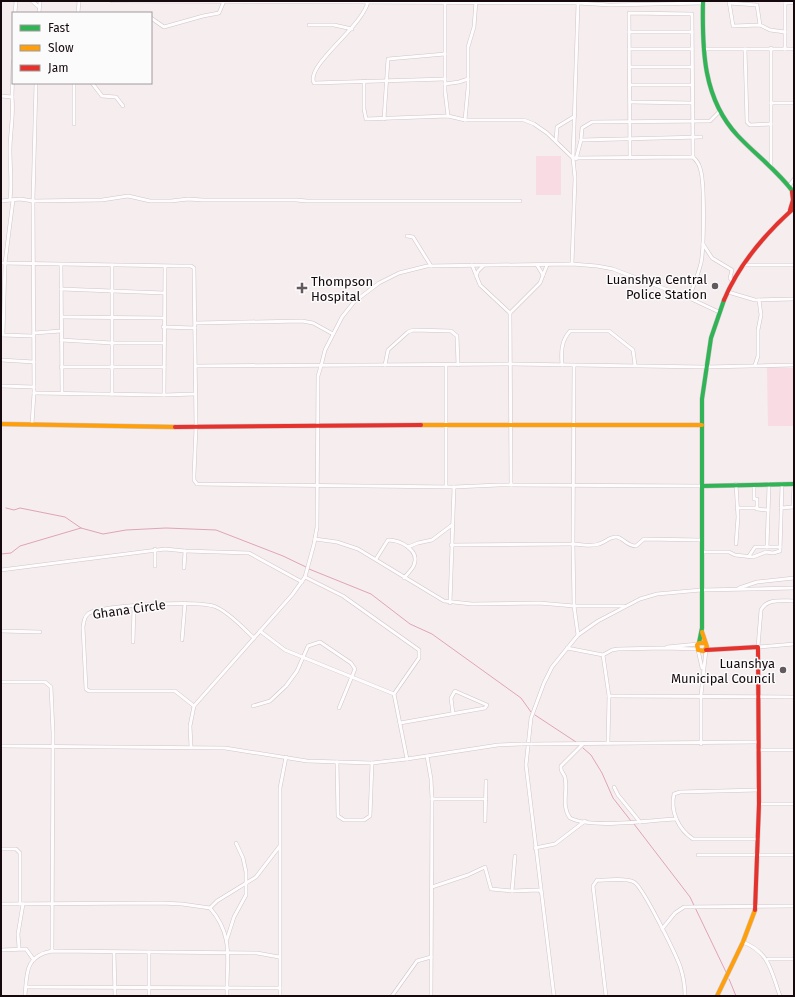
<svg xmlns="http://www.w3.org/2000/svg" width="795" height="997" viewBox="0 0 795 997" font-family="'Fira Sans',sans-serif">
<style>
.green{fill:#f8dbe3}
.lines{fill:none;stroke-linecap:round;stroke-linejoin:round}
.stream{stroke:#e0a4b8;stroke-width:1}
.street-casing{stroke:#d0c5c8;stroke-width:4}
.fast-casing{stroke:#d0c5c8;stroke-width:5}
.slow-casing{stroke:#d0c5c8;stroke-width:5}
.jam-casing{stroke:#d0c5c8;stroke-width:5}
.street{stroke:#fefcfd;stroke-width:3}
.fast{stroke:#30b455;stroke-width:4}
.slow{stroke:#ff9f0a;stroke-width:4}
.jam{stroke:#e5322d;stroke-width:4}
.street-bridge-casing{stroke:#d0c5c8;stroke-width:4;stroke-linecap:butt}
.street-bridge{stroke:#fefcfd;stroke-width:3}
.poi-dot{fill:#64595c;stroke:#fbfbfb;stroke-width:1.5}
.labels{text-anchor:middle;stroke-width:3;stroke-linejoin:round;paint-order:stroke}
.poi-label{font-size:13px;fill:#16090d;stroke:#fbfbfb;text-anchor:end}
.street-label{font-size:13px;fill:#16090d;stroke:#fbfbfb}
</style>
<rect width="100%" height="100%" fill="#f6edef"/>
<g class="green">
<rect x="536" y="156" width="25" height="39"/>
<polygon points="767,367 794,368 794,426 768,426"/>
</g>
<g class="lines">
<g class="stream">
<polyline points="6,508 14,510 20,508 65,517 81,528 103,534 126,530 166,528 216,530 283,556 306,567"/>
<polyline points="1,554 11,553 20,546 81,528"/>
<polyline points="309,569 371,594 410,624 432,634 521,698 531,712"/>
<polyline points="535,715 576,742"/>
<polyline points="583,748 591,755 602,773 613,798 631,821"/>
<polyline points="634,824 690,897 726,972"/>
<polyline points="729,979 736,996"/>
</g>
<g class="street-casing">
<g id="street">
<polyline points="32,1 39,7"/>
<polyline points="112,1 578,3 610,5 703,3"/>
<path d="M368,1c-4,25 -63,64 -54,82l131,-4"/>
<polyline points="729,1 733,26 760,25 770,30 785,32"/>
<polyline points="445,3 445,91 448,116"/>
<path d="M578,3l-5,155 120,-1c3,3 6,7 7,11 5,13 4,81 1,95 -3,12 -8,24 -12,35"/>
<polyline points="729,3 757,5 760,25"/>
<polyline points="785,3 794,3"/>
<polyline points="15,13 16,1"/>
<polyline points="39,13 40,1"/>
<polyline points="78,13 79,1"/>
<polyline points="151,18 164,27 203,16 219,13 224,1"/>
<polyline points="309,25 334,25 352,29"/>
<polyline points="629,32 692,32"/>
<polyline points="771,48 771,167"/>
<polyline points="629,49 692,49"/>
<polyline points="703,49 794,49"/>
<polyline points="745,49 747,122 750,125 771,124"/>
<polyline points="785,49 785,1"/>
<polyline points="630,67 692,67"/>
<polyline points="364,81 364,109 366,119 448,116 465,120 524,120 534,124 547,133 573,158 575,178 572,264"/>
<polyline points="92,83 102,96 116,97 123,106"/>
<polyline points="445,84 459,82 468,79"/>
<polyline points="630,85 692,85"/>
<path d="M1,96l11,1c2,18 -2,35 -2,53 0,17 2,33 0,50"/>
<polyline points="12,97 13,62"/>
<polyline points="630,102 692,103"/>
<polyline points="771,103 794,103"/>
<polyline points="384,119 388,59 445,54"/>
<polyline points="465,120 468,88 468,47 474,27 476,1"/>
<polyline points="74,124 74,83"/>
<polyline points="581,140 582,128 592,122 710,121 720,111"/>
<polyline points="556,141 557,127 575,116"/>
<polyline points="630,158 629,13 692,14 693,157"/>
<polyline points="576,159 581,140 701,137"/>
<polyline points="789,186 794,179"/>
<polyline points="1,201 20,199 33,201 102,200 128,196 150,201 171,201 188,199 203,200 296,200 307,201 520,201"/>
<polyline points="407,236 413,237 431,266"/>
<polyline points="703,244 712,258 732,270 730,278 733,282"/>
<polyline points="1,263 179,266 191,266 194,268 196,427 194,475 194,480 197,484 454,487 499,485 702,486"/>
<polyline points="61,265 62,393"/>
<polyline points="112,265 112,394"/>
<polyline points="472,265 480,285 510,313"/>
<polyline points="537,265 543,275"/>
<polyline points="743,265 794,265"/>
<polyline points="476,276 478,271 483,266"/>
<polyline points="61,289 164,293"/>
<polyline points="728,292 755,300 794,299"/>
<polyline points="62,317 164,318"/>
<polyline points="196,323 302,321 313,323 333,334"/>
<polyline points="163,327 195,328"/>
<polyline points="34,333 61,331"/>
<polyline points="1,335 33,336"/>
<polyline points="3,335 5,263 13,200"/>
<polyline points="61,340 112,343 164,343"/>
<polyline points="1,360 34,362"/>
<polyline points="385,365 388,350 408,332 413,330 451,331 457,336 458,365"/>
<path d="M562,365c-1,-13 -1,-24 8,-34h39l24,19 2,15"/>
<polyline points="755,365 758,356 758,330 761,315 759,300"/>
<polyline points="196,366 511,364 705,367 794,365"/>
<polyline points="61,367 164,367"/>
<polyline points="1,386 34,387"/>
<polyline points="34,393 164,395 195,394"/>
<polyline points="164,395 165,267"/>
<polyline points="32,424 34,393 33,200 36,83"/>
<polyline points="754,484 754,499 757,499 757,509 768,510"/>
<polyline points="511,485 510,313 540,283 547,265"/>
<polyline points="446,486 446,365"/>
<polyline points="737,508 757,508"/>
<polyline points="781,508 793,507 794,484"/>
<polyline points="315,539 337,542 358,549 444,601 472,604 539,603 574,606 578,635"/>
<polyline points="736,544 738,517 736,484"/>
<polyline points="451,545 573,544 574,366"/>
<polyline points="408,547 418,543 432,540 452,525"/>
<polyline points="767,547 769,484"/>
<polyline points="155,549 155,566"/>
<polyline points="702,552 729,552 735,555 753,557 766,552 773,553 780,551 782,484"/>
<polyline points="749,556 755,547 780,547"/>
<path d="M376,559l12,-19c12,0 32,10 26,25 -2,5 -7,9 -10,13"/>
<polyline points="184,568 185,551"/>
<polyline points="1,570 165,549 185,551 249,553 302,582"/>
<polyline points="305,577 343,596 419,650 419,658 394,694 407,759"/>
<polyline points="739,588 757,582 794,578"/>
<path d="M794,601c-12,0 -27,-3 -33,9l-3,37 36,-3"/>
<polyline points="450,603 454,487"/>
<path d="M624,606h-50l-1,-62c8,0 19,3 26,0 7,-2 10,-7 17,-7 7,0 10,9 20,9l8,-7 57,1"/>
<polyline points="1,631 40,632"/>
<polyline points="260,631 285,650 394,694"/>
<polyline points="182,640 185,603"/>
<polyline points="133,642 134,606"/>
<polyline points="667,647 698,644"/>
<polyline points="567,648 603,655 612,650 618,649 664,648 698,649"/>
<polyline points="698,650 702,668"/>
<polyline points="603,655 609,696 608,743"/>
<polyline points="1,682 45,682 51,687 53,733 52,951"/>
<polyline points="609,696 794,697"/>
<path d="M194,706l-19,-15h-86l-3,-2 -3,-62c1,-6 1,-10 6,-14 14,-8 111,-13 127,-6 14,6 27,21 38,31"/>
<polyline points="253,706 270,701 286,686 297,671 308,646 320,642 351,663 355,669 339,708"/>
<polyline points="400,723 485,708 487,705 455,691 451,698 453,714"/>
<path d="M584,743l-23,23c-1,5 2,6 4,11 3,14 -4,29 5,41 22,11 80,2 106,1"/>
<polyline points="531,744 758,742"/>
<polyline points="701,744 701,695 706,650"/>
<polyline points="1,746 225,748 307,761 372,763 407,759 498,745 522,744"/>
<polyline points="191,747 190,726 194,706 292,595 305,577 314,544 317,527 318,376 321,366 325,350 342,317 354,302 379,283 399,273 427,266 572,264 597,266 613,269 689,298 719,312"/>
<polyline points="758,750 794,750"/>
<polyline points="427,756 431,779 432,799 431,996"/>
<polyline points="337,762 338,816 344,820 364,820 370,816 372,763"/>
<polyline points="614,787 618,795 640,822"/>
<polyline points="432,799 486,799"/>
<polyline points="759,804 794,804"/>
<polyline points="485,821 486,781"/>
<path d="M758,839h-65c-15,-10 -23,-28 -19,-45l6,-2 78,-2"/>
<polyline points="535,848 555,844 585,821"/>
<polyline points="1,849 16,849 20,853 20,904"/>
<polyline points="698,855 794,855"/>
<polyline points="432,887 468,875 485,867 491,889 512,891 539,890 541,892"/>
<polyline points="512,891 515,856"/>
<polyline points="1,904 161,903 182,904 210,908 217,901 256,877 279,847"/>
<path d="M210,908c25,29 16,53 17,88"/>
<polyline points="662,929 675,913 684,907 794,906"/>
<polyline points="227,939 234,917 246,895 246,872 243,858 236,843"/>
<path d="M743,942c27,11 28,29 37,54"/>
<polyline points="19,948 18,934 23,904"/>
<polyline points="1,950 26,949 34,960"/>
<polyline points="114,952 115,996"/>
<polyline points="149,952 149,996"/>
<polyline points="768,959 794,959"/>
<polyline points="26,987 280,988"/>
<path d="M25,996c2,-21 -1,-40 27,-45l205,2 22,4"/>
<polyline points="280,996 280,788 286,757"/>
<polyline points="392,996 417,961 431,957"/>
<polyline points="554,996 526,765 531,718 544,683 552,667 578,635 598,621 640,599 657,594 701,590 794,588"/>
<path d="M606,996l-13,-110 4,-6c11,1 27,-3 37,2 9,5 41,71 46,84 3,9 5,20 5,30"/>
</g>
</g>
<g class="fast-casing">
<g id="fast">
<path d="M703,1c-1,49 0,98 35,135 19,20 40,35 56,57"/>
<polyline points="702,486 794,484"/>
<polyline points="699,643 702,628 702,399 711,338 724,300"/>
</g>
</g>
<g class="slow-casing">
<g id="slow">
<polyline points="1,424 175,427"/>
<polyline points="421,425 702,425"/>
<polyline points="702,632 707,647 704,651 698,650 697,645 699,643 705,643"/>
<polyline points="717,996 743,942 755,910"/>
</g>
</g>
<g class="jam-casing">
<g id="jam">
<polyline points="790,210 793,200 792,192"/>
<path d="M724,300c15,-36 41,-66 70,-92"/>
<polyline points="175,427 421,425"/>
<polyline points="706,650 758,647 759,804 755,910"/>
</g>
</g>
<use href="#street" class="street"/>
<use href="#fast" class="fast"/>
<use href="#slow" class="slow"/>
<use href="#jam" class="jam"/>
<g class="street-bridge-casing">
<polyline id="street-bridge" points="522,744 531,744"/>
</g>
<use href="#street-bridge" class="street-bridge"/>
</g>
<g class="poi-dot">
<circle cx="715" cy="286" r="4"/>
<path d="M300 282h4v4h4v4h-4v4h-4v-4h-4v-4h4z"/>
<circle cx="783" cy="670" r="4"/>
</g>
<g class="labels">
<g class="poi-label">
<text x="707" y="284">Luanshya Central<tspan x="707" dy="15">Police Station</tspan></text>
<text x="311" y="286" text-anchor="start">Thompson<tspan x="311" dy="15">Hospital</tspan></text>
<text x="775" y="668">Luanshya<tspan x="775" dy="15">Municipal Council</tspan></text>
</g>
<g class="street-label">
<text transform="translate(129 609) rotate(-8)" y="5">Ghana Circle</text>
</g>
</g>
<rect width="795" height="997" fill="none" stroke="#16090d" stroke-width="4"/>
<rect x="12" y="12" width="140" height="72" fill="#fbfbfb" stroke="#9f9a9c"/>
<rect x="20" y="25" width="20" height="6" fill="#30b455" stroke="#9f9a9c"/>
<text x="48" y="32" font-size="12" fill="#16090d">Fast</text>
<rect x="20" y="45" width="20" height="6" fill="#ff9f0a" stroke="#9f9a9c"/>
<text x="48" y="52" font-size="12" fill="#16090d">Slow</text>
<rect x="20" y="65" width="20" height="6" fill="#e5322d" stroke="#9f9a9c"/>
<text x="48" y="72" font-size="12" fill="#16090d">Jam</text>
</svg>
